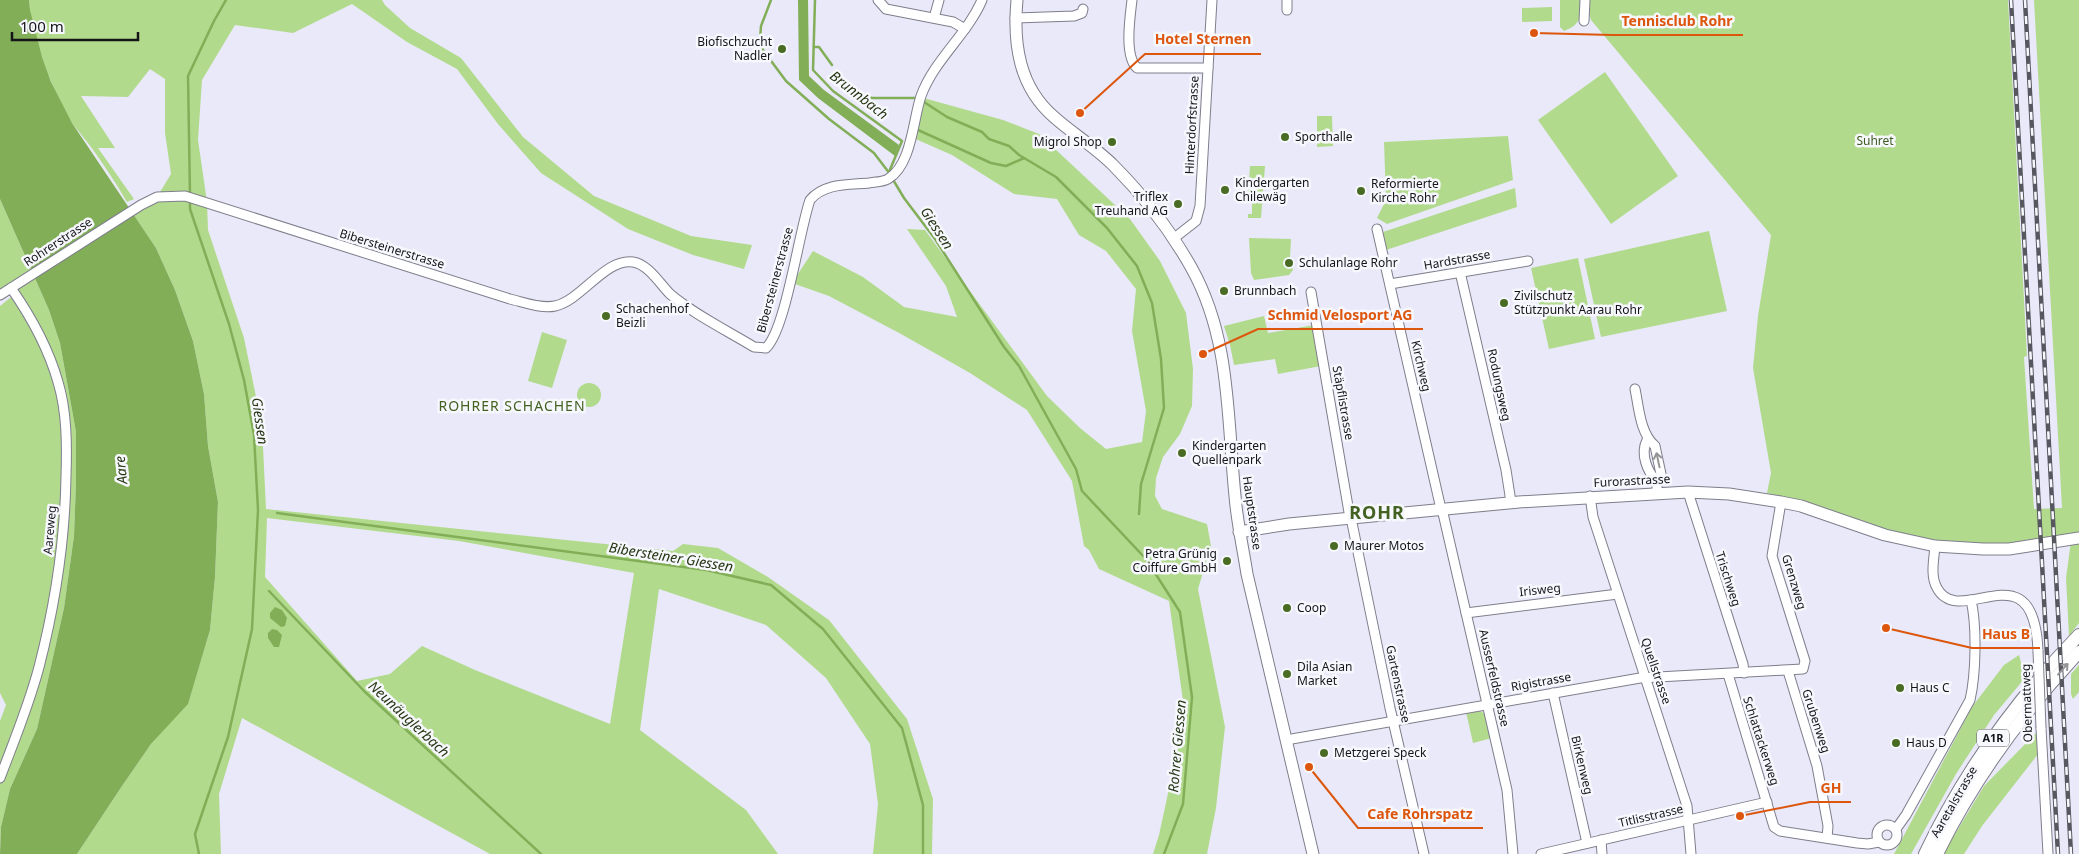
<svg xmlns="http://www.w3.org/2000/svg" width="2079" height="854" viewBox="0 0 2079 854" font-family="'Noto Sans',sans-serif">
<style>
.green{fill:#b2da8d;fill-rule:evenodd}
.water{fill:#82ae57}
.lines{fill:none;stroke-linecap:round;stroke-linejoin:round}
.stream{stroke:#82ae57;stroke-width:2.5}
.minor-casing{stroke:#7e7e8c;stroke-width:11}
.major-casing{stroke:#7e7e8c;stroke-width:13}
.highway-casing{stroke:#7e7e8c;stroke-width:14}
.minor{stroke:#fff;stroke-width:9}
.major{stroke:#fff;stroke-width:11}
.highway{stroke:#fff;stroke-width:12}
.rail-casing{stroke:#57575f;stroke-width:4.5}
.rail{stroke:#f7f7fe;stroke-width:2.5;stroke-dasharray:8;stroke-linecap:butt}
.minor-bridge-casing{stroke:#7e7e8c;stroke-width:11;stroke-linecap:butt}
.minor-bridge{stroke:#fff;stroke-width:9}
.oneway{stroke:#959598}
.poi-dot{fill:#496b23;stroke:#f7f7fe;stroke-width:2}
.labels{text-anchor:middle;stroke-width:5;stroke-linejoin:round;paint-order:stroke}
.shield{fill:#f7f7fe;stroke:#58585e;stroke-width:1}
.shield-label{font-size:11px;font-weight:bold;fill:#141419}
.poi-label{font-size:12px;fill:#141419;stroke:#f7f7fe;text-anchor:start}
.street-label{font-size:12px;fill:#141419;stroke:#f7f7fe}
.park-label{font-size:12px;fill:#3e5b1f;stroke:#f7f7fe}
.water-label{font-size:14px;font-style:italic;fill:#263713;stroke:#f7f7fe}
.neighbourhood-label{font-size:14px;letter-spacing:1px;fill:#436221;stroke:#f7f7fe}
.district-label{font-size:18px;font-weight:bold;letter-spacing:1px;fill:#436221;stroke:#f7f7fe}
.leader{fill:none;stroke:#dd560d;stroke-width:2}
.callout-dot{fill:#dd560d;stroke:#f7f7fe;stroke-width:2}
.callout-label{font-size:14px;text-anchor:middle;font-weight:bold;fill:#dd560d;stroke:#f7f7fe;stroke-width:5;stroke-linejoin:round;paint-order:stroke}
</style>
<rect width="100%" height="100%" fill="#e9e9f9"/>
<g class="green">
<path d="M29,0h353l3,5 25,23 51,30 62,79 71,59 97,40 61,9 -8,24 -51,-14 -65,-26 -87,-56 -43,-49 -41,-55 -50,-27 -55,-38 -59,29 -58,-8 -33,55 -4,60 9,62 1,28 36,108 18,88 4,83 407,42 10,-7 35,4 50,29 61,43 78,99 26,80 -1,55h-59l5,-50 -8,-60 -44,-66 -60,-53 -107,-36 -19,141 106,80 32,44h-288l-248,-136 -23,76 2,60h-144l45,-68 29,-42 37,-41 22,-73 5,-53 3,-75 -10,-56 -4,-52 -11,-53 -18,-51 -19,-42 -25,-37 26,-14 14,-23 -6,-41v-54l-15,-10 -22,28 -47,-1 34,52h-17l36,51 -7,3c-11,-19 -23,-37 -36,-55 -6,-8 -13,-16 -19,-24 -19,-31 -41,-86 -43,-123zM267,518l192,23 175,32 -24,151 -135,-54 -53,-24 -32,28 -33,7 -92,-104z"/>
<path d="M1560,0h22c-1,16 -1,25 -18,31l-4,-4z"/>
<path d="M1585,0h423l19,356 -3,1 10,152 28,-1 -28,-508h45v623l-10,13 -3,-58 5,-37c-58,6 -130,5 -186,-12 -40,-12 -78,-27 -118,-36l4,-20 -18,-105 5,-52 13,-81 -180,-215z"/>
<polygon points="1552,7 1552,21 1522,22 1522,8"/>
<polygon points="1605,72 1678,176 1611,224 1538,120"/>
<polygon points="920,97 1003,120 1039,134 1130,219 1160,261 1186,313 1193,369 1192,406 1180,434 1163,457 1156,478 1155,496 1162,509 1207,524 1211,546 1198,589 1225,727 1216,808 1207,854 1153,854 1159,835 1185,715 1169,601 1099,569 1089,550 1084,546 1072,481 1027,410 970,373 901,334 829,296 792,283 813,251 863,277 904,307 957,317 946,286 907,229 925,230 1047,396 1080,428 1106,449 1142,442 1146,411 1132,331 1136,289 1106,251 1079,235 1057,199 1014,194 952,155 911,137"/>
<polygon points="1317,116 1332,116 1333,146 1317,147"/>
<polygon points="1508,136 1513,180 1387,224 1377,218 1386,200 1384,142"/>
<polygon points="1250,166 1265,166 1261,218 1248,218 1248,214 1252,214 1252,200 1248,200"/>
<polygon points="1515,188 1517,207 1386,250 1383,232"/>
<polygon points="0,199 49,310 60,343 76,432 76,483 74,536 64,608 37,729 10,789 1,827 0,854 0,721 6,705 0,693 0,306 16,293 10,283 0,289"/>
<polygon points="1709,231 1727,311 1601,337 1584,259"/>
<polygon points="1249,238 1291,239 1290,258 1293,270 1289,275 1254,280 1251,273"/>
<polygon points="1578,258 1595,339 1549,349 1531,268"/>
<polygon points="1264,316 1268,333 1314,325 1321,366 1278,374 1275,359 1234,365 1230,345 1224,326"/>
<polygon points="542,332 567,340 552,388 528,381"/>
<circle cx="589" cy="395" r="12"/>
<polygon points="2019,655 2025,678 1994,715 1956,774 1911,854 1894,854 1972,707 2004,665"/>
<polygon points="2079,665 2079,692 2073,699 2071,694 2071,674"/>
<polygon points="1480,711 1485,714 1492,738 1473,743 1466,712"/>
<polygon points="2041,728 2042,749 1982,826 1964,854 1943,854 1984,786"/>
</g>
<g class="water">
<polygon points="0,0 29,0 30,10 42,57 51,82 72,123 156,248 175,290 193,341 204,394 208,446 218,502 215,577 210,630 188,704 151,744 122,786 77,854 0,854 1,827 10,789 37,729 64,608 74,536 76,483 76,432 60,343 49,310 0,199"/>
<polygon points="798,0 808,0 809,76 824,90 899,145 895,156 818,98 799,80"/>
<polygon points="275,607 282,610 287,618 285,626 281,627 270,618 270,613"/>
<polygon points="272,629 277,630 282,635 279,647 274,647 268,638 268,633"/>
</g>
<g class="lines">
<g class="stream">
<polyline points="771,0 761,26 760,40 763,50 786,81 829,119 874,153 890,174"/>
<polyline points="815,0 813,70 833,91 902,141 889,172"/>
<polyline points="814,47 819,47 832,65"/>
<polyline points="861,96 872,98 915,98"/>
<polyline points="924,102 947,117 982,132 989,139 1009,146 1019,155 1056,177 1107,228 1137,266 1152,303 1161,359 1164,408 1141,484 1139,514"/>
<polyline points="918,130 991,163 1006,166 1024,158"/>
<polyline points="892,178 904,198 935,239 1004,347 1019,366 1076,469 1082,491 1146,559 1180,612 1192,697 1183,804 1164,854"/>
<polyline points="190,195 188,76 214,21 226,0"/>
<polyline points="190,201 190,209 229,324 244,380 254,435 258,510 252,629 228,737 195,834 199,854"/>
<polyline points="277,513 706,570 771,585 823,629 902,728 923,805 923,854"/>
<polyline points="269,591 365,692 541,854"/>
</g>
<g class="minor-casing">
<g id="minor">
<polyline points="878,0 886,9 953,22 965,29"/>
<path d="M1132,0c-2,17 -8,56 5,68h71"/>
<polyline points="1287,10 1287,0"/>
<polyline points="934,18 939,0"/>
<polyline points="1015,18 1074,16 1082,13 1083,9"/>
<polyline points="1584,21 1585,0"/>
<polyline points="1377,229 1441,509"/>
<polyline points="1173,239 1196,221 1200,206 1212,0"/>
<polyline points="1460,272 1506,470 1511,502"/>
<polyline points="1390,284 1528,261"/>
<polyline points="1311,292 1350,518"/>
<path d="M0,295l141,-90 16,-8 28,-1 325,103c13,3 31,10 45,7 27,-6 50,-48 78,-44 15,2 27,22 37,32 25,21 56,36 84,53l12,1c20,-19 33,-117 44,-148 14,-17 38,-15 59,-17 6,-1 14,-1 19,-4 24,-14 25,-60 33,-83 13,-36 46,-61 61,-96"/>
<path d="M1635,389c4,19 5,44 20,57l6,28 -4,8v11"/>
<path d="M1647,440c-7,14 0,31 10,42"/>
<polyline points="1688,492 1743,664 1744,673"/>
<polyline points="1590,496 1593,517 1687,806 1691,854"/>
<polyline points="1442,509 1507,790 1513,854"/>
<polyline points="1351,518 1390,708 1424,854"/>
<path d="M1935,546c-1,13 -5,30 2,42 23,43 97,-43 101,63"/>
<polyline points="1466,613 1618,594"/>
<polyline points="1788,671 1817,766 1828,826 1827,838"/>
<polyline points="1728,674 1774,827 1780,831 1857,843 1868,844 1879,842"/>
<polyline points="1553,693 1587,843"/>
<polyline points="2041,728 2048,854"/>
<polyline points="1286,740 1640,678 1803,669 1805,661 1772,556 1781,502"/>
<path d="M0,778c14,-37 29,-73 39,-111 16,-62 26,-126 27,-191 1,-31 1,-64 -8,-94 -10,-35 -26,-64 -47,-94"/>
<circle cx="1887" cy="835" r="10"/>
<path d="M1896,829l10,-14 64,-115c6,-26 7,-74 1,-100"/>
<polyline points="1601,840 1602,854"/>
<polyline points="1541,854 1767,802"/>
</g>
</g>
<g class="major-casing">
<g id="major">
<path d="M1017,0c-4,44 2,87 37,117 19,17 41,30 59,48 30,30 57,65 78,102 40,71 36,150 44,229 2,26 8,52 12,78l66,280"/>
<polyline points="1239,532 1289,524 1519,502 1688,492 1729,494 1781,502 1801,506 1885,535 1935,546 1983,549 2009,549 2079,538"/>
</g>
</g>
<g class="highway-casing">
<g id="highway">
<path d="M1925,854c38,-80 92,-155 154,-219"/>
<path d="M1937,854c36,-74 86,-142 142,-202"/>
</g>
</g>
<use href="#minor" class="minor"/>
<use href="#major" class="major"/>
<use href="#highway" class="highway"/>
<g class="rail-casing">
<g id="rail">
<polyline points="2011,0 2058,854"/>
<polyline points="2025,0 2071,854"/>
</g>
</g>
<use href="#rail" class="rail"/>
<g class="minor-bridge-casing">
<polyline id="minor-bridge" points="2038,651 2041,728"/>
</g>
<use href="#minor-bridge" class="minor-bridge"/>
</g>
<defs><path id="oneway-shaft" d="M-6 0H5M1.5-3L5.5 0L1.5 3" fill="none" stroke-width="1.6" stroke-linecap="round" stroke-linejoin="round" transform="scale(1.25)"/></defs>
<g class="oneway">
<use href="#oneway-shaft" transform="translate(1658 460) rotate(-102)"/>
<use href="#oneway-shaft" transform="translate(2063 669) rotate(-48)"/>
</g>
<g class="poi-dot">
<circle cx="782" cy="49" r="5"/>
<circle cx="1285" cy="137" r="5"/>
<circle cx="1112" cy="142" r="5"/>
<circle cx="1225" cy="190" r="5"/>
<circle cx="1361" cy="191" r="5"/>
<circle cx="1178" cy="204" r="5"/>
<circle cx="1289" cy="263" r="5"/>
<circle cx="1224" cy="291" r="5"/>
<circle cx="1504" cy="303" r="5"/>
<circle cx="606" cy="316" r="5"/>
<circle cx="1182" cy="453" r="5"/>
<circle cx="1334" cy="546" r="5"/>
<circle cx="1227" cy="561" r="5"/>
<circle cx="1287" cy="608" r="5"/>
<circle cx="1287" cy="674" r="5"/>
<circle cx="1900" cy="688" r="5"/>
<circle cx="1896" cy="743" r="5"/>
<circle cx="1324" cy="753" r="5"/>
</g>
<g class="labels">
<rect class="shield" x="1977" y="729.5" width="32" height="17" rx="4"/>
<g class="shield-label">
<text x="1993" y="742">A1R</text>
</g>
<g class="poi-label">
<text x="772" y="46" text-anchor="end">Biofischzucht<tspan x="772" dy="14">Nadler</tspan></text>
<text x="1295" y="141">Sporthalle</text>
<text x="1102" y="146" text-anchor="end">Migrol Shop</text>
<text x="1235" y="187">Kindergarten<tspan x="1235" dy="14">Chilewäg</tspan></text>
<text x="1371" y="188">Reformierte<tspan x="1371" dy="14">Kirche Rohr</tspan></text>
<text x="1168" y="201" text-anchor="end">Triflex<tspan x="1168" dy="14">Treuhand AG</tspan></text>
<text x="1299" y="267">Schulanlage Rohr</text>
<text x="1234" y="295">Brunnbach</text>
<text x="1514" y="300">Zivilschutz<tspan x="1514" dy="14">Stützpunkt Aarau Rohr</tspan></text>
<text x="616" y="313">Schachenhof<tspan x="616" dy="14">Beizli</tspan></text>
<text x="1192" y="450">Kindergarten<tspan x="1192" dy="14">Quellenpark</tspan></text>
<text x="1344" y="550">Maurer Motos</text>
<text x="1217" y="558" text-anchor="end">Petra Grünig<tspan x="1217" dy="14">Coiffure GmbH</tspan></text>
<text x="1297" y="612">Coop</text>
<text x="1297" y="671">Dila Asian<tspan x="1297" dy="14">Market</tspan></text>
<text x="1910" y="692">Haus C</text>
<text x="1906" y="747">Haus D</text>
<text x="1334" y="757">Metzgerei Speck</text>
</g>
<g class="street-label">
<text transform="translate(1192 125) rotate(-87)" y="4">Hinterdorfstrasse</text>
<text transform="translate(58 242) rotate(-33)" y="4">Rohrerstrasse</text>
<text transform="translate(392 249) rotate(17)" y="4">Bibersteinerstrasse</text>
<text transform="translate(1457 260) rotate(-10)" y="4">Hardstrasse</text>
<text transform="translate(775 280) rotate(-75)" y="4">Bibersteinerstrasse</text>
<text transform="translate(1421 366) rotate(77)" y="4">Kirchweg</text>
<text transform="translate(1499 385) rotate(78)" y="4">Rodungsweg</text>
<text transform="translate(1343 403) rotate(80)" y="4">Stäpflistrasse</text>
<text transform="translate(1632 481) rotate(-3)" y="4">Furorastrasse</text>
<text transform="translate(1252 513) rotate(82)" y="4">Hauptstrasse</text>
<text transform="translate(50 530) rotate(-85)" y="4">Aareweg</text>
<text transform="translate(1728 579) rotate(72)" y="4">Trischweg</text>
<text transform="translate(1794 582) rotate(73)" y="4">Grenzweg</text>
<text transform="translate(1540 590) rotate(-6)" y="4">Irisweg</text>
<text transform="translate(1656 671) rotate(71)" y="4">Quellstrasse</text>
<text transform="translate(1494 678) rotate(77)" y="4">Ausserfeldstrasse</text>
<text transform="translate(1541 682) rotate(-10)" y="4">Rigistrasse</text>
<text transform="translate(1398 684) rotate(78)" y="4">Gartenstrasse</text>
<text transform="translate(2027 703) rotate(-92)" y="4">Obermattweg</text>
<text transform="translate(1816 721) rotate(72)" y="4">Grubenweg</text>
<text transform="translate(1761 741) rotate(72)" y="4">Schlattackerweg</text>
<text transform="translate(1582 765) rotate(77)" y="4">Birkenweg</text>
<text transform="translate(1954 802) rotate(-60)" y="4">Aaretalstrasse</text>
<text transform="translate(1651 816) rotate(-13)" y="4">Titlisstrasse</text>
</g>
<g class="park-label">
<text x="1875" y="145">Suhret</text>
</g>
<g class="water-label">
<text transform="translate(859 95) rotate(38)" y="5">Brunnbach</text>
<text transform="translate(937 228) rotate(57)" y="5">Giessen</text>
<text transform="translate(260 421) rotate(82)" y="5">Giessen</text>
<text transform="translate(121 470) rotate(-95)" y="5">Aare</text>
<text transform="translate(671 557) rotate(9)" y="5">Bibersteiner Giessen</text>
<text transform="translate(409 719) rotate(43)" y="5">Neunäuglerbach</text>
<text transform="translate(1177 746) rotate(-85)" y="5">Rohrer Giessen</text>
</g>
<g class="neighbourhood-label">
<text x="512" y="411">ROHRER SCHACHEN</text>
</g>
<g class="district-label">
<text x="1377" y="519">ROHR</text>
</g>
</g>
<path class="leader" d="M1534 33L1612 35H1743M1080 113L1145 54H1261M1203 354L1258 329H1423M1886 628L1972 648H2040M1740 816L1810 802H1851M1309 767L1358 828H1483"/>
<g class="callout-dot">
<circle cx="1534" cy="33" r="5"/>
<circle cx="1080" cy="113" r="5"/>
<circle cx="1203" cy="354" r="5"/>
<circle cx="1886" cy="628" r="5"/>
<circle cx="1740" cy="816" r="5"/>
<circle cx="1309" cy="767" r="5"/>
</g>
<g class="callout-label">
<text x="1677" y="26">Tennisclub Rohr</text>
<text x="1203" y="44">Hotel Sternen</text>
<text x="1340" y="320">Schmid Velosport AG</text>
<text x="2006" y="639">Haus B</text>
<text x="1831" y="793">GH</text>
<text x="1420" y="819">Cafe Rohrspatz</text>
</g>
<path d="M12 32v8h126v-8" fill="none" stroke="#141419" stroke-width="2.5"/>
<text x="20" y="32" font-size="15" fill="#141419" stroke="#f7f7fe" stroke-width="4" paint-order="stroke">100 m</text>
</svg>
